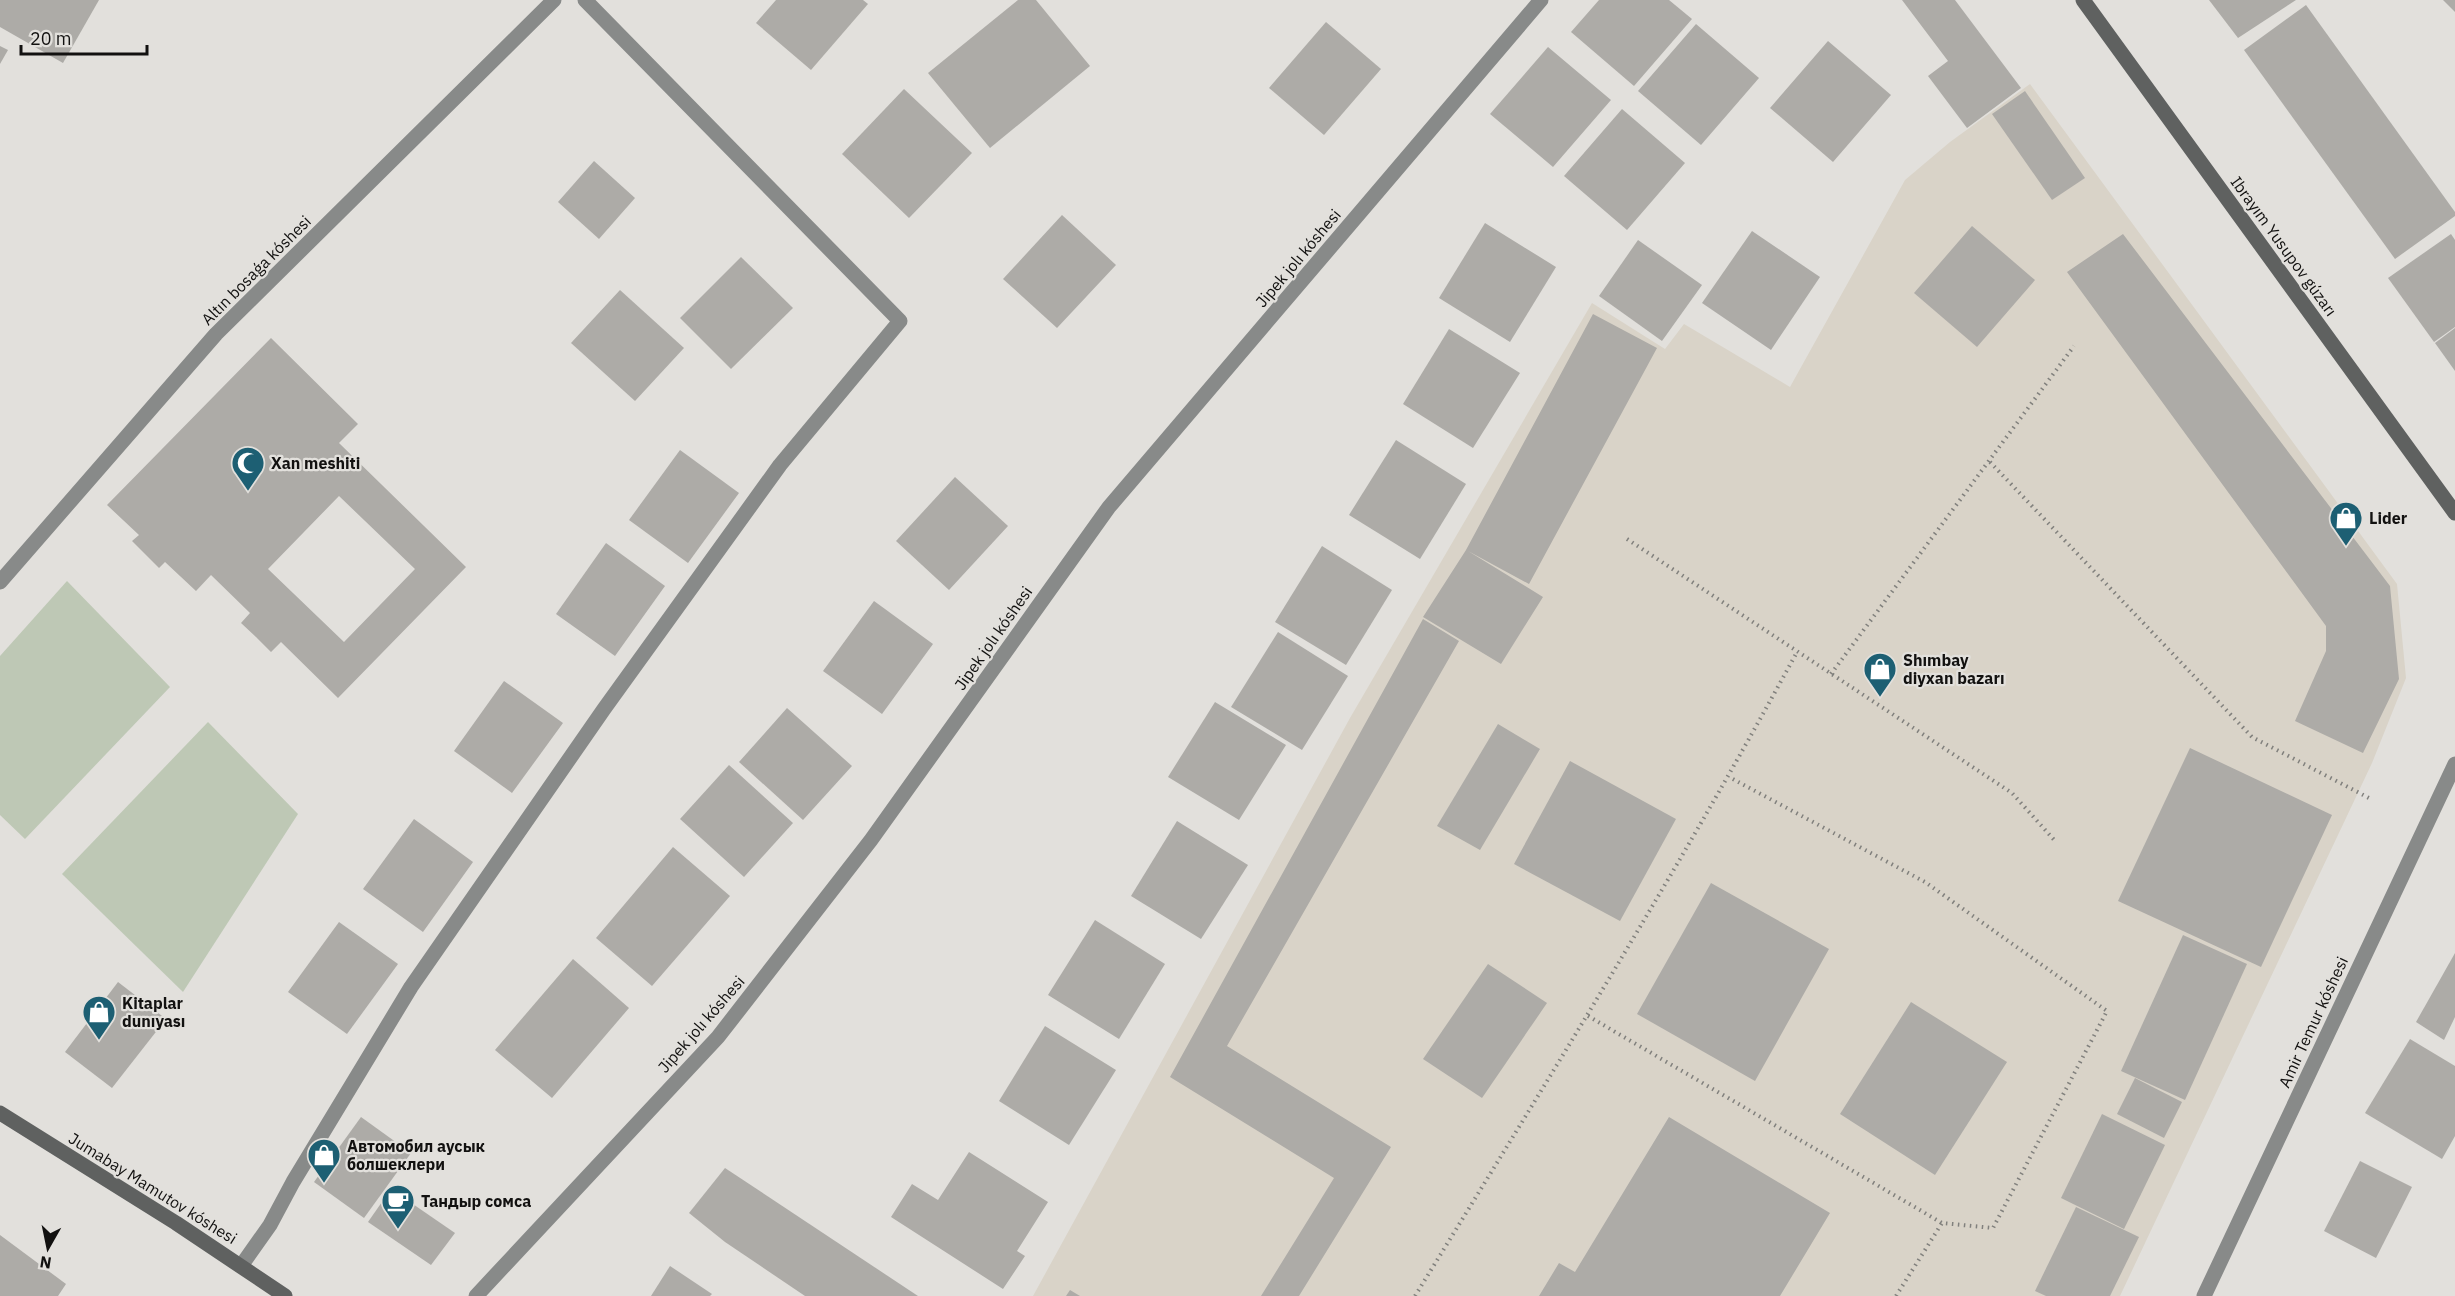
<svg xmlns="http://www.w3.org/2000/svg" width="2455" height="1296" viewBox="0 0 2455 1296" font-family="'IBM Plex Sans',sans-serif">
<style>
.built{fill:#d9d3c8}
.green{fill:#bec8b5}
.building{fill:#adaba7;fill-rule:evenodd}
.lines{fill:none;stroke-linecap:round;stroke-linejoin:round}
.path{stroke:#81807d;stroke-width:4;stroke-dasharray:1.5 4.5;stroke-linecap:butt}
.lane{stroke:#888a89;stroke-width:15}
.street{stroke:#888a89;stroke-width:15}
.secondary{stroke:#5f6160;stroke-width:15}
.labels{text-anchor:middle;stroke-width:4.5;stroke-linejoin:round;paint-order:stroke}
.street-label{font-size:16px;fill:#121110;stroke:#e2e0dc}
.poi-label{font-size:16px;font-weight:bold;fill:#121110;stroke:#e2e0dc;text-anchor:start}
</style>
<rect width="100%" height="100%" fill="#e2e0dc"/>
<polygon class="built" points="2030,84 2397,584 2406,678 2372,763 2120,1296 1033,1296 1350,718 1592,303 1665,349 1684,324 1790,387 1905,180 1950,142"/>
<g class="green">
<polygon points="67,581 170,687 25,839 0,815 0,656"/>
<polygon points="208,722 298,814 183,992 62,874"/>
</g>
<g class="building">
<polygon points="0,0 99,0 63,63 0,27"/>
<polygon points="776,0 863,0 868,4 811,70 756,23"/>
<polygon points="1018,0 1036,0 1090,66 990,148 928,73"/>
<polygon points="1599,0 1669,0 1692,19 1634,86 1571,32"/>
<polygon points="1902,0 1955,0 2021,88 1967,128 1928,76 1948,61"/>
<polygon points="2209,0 2296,0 2238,38"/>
<polygon points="2443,0 2455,0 2455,12"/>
<polygon points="2306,5 2455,212 2455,216 2395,259 2244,50"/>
<polygon points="1326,22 1381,69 1324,135 1269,88"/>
<polygon points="1696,24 1759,78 1701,145 1638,91"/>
<polygon points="1828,41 1891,95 1833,162 1770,108"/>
<polygon points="0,46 8,50 0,64"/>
<polygon points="1548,47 1611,100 1553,167 1490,114"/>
<polygon points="904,89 972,153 909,218 842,154"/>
<polygon points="2025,91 2085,178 2052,200 1992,114"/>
<polygon points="1622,109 1685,163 1627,230 1564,176"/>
<polygon points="594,161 635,198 599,239 558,202"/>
<polygon points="1062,215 1116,265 1057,328 1003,279"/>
<polygon points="1485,223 1556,267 1510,342 1439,298"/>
<polygon points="1972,226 2035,280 1977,347 1914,293"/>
<polygon points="1752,231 1820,277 1771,350 1702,303"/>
<polygon points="2123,234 2390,586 2399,679 2363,753 2295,721 2326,651 2326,626 2067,272"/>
<polygon points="2451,234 2455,240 2455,327 2434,342 2388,278"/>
<polygon points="1638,240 1702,285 1662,341 1599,296"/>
<polygon points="741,257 793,308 731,369 680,318"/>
<polygon points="620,290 684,348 635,401 571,343"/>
<polygon points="1593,314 1657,348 1529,584 1468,551 1543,597 1501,664 1423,617 1466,550"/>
<polygon points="2455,328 2455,371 2435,343"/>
<polygon points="1449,329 1520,373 1473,448 1403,404"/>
<path d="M271,338l87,86 -19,19 127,124 -128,131 -57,-56 -10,10 -15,-15 -15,-14 9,-10 -39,-38 -15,16 -31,-29 -6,6 -27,-27 7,-6 -32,-30zM339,496l76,73 -71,73 -76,-73z"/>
<polygon points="1396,440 1466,484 1420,559 1349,515"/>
<polygon points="680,450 739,493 688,563 629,520"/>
<polygon points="955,477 1008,526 949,590 896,541"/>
<polygon points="606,543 665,586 615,656 556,614"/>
<polygon points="1322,546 1392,590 1346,665 1275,622"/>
<polygon points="874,601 933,644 882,714 823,671"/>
<polygon points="1423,619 1459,641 1227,1046 1391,1147 1299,1296 1261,1296 1334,1178 1170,1077"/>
<polygon points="1278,632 1348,676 1302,750 1231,707"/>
<polygon points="504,681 563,723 512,793 454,751"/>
<polygon points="1215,702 1286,745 1239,820 1168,777"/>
<polygon points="787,708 852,766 803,820 739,762"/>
<polygon points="1498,724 1540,749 1480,850 1437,826"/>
<polygon points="2190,748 2332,815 2261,967 2118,901"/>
<polygon points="1570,761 1676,819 1620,921 1514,864"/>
<polygon points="729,765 793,823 744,877 680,819"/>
<polygon points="414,819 473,862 423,932 363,889"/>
<polygon points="1177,821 1248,865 1201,939 1131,896"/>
<polygon points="673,847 730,896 652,986 596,938"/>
<polygon points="1711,883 1829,949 1755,1081 1637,1014"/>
<polygon points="1095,920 1165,964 1119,1039 1048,995"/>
<polygon points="339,922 398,964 347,1034 288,992"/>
<polygon points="2183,935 2247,964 2185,1100 2121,1071"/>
<polygon points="2455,953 2455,1017 2444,1040 2416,1022"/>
<polygon points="573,959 629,1008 552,1098 495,1050"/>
<polygon points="1488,964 1547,1003 1482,1098 1423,1059"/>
<polygon points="118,982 166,1019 112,1088 65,1052"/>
<polygon points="1911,1002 2007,1062 1935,1175 1840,1114"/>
<polygon points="1045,1026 1116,1070 1069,1145 999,1101"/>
<polygon points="2410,1039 2455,1066 2455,1136 2442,1159 2365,1113"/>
<polygon points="2135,1078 2182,1102 2164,1138 2117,1114"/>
<polygon points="2102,1114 2165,1145 2124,1229 2061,1198"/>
<polygon points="361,1117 411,1153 364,1218 314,1182"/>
<polygon points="1669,1117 1830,1213 1780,1296 1539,1296 1559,1263 1575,1272"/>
<polygon points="969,1152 1048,1202 1017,1251 1025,1256 1003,1289 891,1217 912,1184 938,1200"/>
<polygon points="2360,1161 2412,1187 2376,1258 2324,1231"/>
<polygon points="725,1168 918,1296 805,1296 725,1242 689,1213"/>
<polygon points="391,1189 455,1233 431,1265 368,1222"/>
<polygon points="2076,1207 2139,1237 2110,1296 2046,1296 2035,1291"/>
<polygon points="0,1235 66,1284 58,1296 0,1296"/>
<polygon points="670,1266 712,1294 710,1296 651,1296"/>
<polygon points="1070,1290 1080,1296 1066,1296"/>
</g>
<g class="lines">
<g class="path">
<polyline points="1990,462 2252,737 2369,798"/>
<polyline points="1627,539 2012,793 2056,842"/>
<polyline points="1831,674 2074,346"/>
<polyline points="1588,1016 1942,1223 1993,1228 2107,1011 1925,882 1729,777"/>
<path d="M1415,1296c131,-213 263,-425 382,-644"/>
<polyline points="1896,1296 1942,1223"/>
</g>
<polyline class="lane" points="241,1266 270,1225 293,1182 411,987 604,709 780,465 900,321 585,0"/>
<g class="street">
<polyline points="0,582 216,334 554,0"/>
<polyline points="476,1296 718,1037 871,840 1109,507 1541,0"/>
<polyline points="2204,1296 2455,764"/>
</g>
<g class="secondary">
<polyline points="2083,0 2455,513"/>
<polyline points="0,1113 176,1223 285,1296"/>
</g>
</g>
<defs>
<g id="mosque-pin" transform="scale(1.725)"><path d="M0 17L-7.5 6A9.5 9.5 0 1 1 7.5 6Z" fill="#1d5f73" stroke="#e2e0dc"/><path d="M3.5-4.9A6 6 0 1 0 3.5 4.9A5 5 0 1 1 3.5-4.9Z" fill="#fff"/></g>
<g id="shop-pin" transform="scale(1.725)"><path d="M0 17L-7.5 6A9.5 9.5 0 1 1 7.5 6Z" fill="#1d5f73" stroke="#e2e0dc"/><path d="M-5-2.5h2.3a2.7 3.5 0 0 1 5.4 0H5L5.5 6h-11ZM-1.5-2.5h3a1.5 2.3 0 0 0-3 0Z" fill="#fff"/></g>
<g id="cafe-pin" transform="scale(1.725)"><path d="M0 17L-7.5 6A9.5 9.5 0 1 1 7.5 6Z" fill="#1d5f73" stroke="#e2e0dc"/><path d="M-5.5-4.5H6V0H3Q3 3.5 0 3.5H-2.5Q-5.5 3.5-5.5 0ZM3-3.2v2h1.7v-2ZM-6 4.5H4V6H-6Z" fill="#fff"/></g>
</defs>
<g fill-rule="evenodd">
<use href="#mosque-pin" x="248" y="463"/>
<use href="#shop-pin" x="2346" y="518"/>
<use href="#shop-pin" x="1880" y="669"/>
<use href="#shop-pin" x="99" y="1012"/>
<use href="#shop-pin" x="324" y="1155"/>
<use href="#cafe-pin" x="398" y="1201"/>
</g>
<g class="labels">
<g class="street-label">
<text transform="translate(2284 246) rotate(54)" y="6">Ibrayım Yusupov gúzarı</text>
<text transform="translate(1298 258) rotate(-50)" y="6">Jipek jolı kóshesi</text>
<text transform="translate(256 270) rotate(-45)" y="6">Altın bosaǵa kóshesi</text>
<text transform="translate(993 638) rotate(-55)" y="6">Jipek jolı kóshesi</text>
<text transform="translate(2313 1022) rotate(-65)" y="6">Amir Temur kóshesi</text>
<text transform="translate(701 1024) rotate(-49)" y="6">Jipek jolı kóshesi</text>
<text transform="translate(153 1188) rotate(32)" y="6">Jumabay Mamutov kóshesi</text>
</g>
<g class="poi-label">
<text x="271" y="469">Xan meshiti</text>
<text x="2369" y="524">Lider</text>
<text x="1903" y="666">Shımbay<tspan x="1903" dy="18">diyxan bazarı</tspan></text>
<text x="122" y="1009">Kitaplar<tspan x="122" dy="18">dunıyası</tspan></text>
<text x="347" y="1152">Автомобил аусык<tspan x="347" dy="18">болшеклери</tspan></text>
<text x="421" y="1207">Тандыр сомса</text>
</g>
</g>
<g transform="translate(48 1248) rotate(189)" stroke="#e2e0dc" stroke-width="4.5" paint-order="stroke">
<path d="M0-4.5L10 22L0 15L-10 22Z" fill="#121110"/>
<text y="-9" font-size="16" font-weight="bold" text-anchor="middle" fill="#121110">N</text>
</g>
<path d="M21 45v9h126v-9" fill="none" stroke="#121110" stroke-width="3"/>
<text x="30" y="45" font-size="18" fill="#121110" stroke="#e2e0dc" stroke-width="4.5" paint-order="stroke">20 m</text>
</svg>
